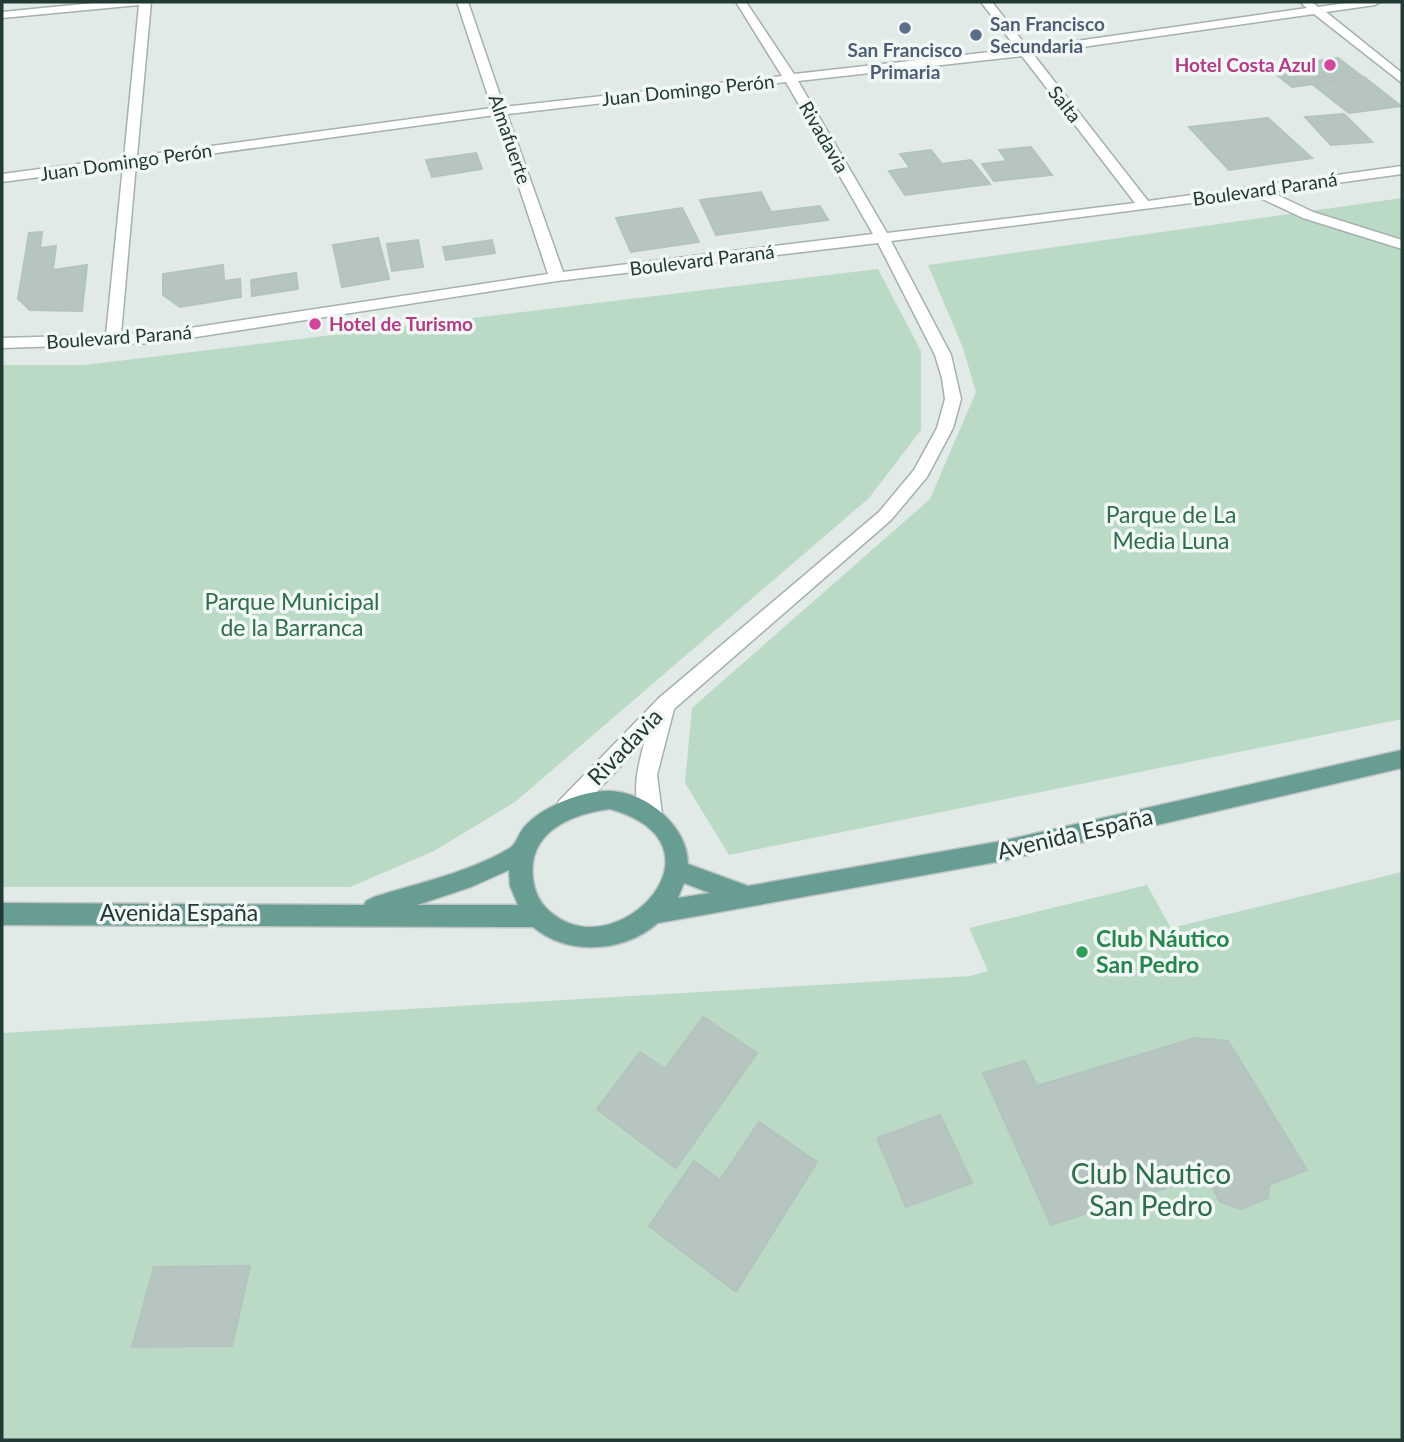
<svg xmlns="http://www.w3.org/2000/svg" width="1404" height="1442" viewBox="0 0 1404 1442" font-family="Lato,sans-serif">
<style>
.green{fill:#bbdac6}
.building{fill:#b6c5c0;stroke:#b3c3be;stroke-width:2}
.lines{fill:none;stroke-linecap:round;stroke-linejoin:round}
.minor-casing{stroke:#a4b1ae;stroke-width:3}
.major-casing{stroke:#bdc4c2;stroke-width:3}
.minor{fill:#fff;fill-rule:evenodd}
.major{fill:#689d93;fill-rule:evenodd}
.service-dot{fill:#5c6f8a;stroke:#f1f7f4;stroke-width:2.5}
.hotel-dot{fill:#d1479c;stroke:#f1f7f4;stroke-width:2.5}
.leisure-dot{fill:#2e9e5b;stroke:#f1f7f4;stroke-width:2.5}
.labels{text-anchor:middle;stroke-width:7;stroke-linejoin:round;paint-order:stroke}
.far-service-label{font-size:19px;font-weight:bold;fill:#4e5e75;stroke:#f1f7f4;text-anchor:start}
.far-hotel-label{font-size:19px;font-weight:bold;fill:#b23c85;stroke:#f1f7f4;text-anchor:end}
.far-street-label{font-size:19px;fill:#223935;stroke:#f1f7f4}
.park-label{font-size:23px;fill:#2f6d4c;stroke:#f1f7f4}
.street-label{font-size:23px;fill:#223935;stroke:#f1f7f4}
.leisure-label{font-size:23px;font-weight:bold;fill:#27864d;stroke:#f1f7f4;text-anchor:start}
.near-park-label{font-size:28px;fill:#2f6d4c;stroke:#f1f7f4}
</style>
<rect width="100%" height="100%" fill="#e1eae7"/>
<g class="green">
<polygon points="1402,198 1402,719 729,855 685,783 692,708 930,499 976,392 963,348 928,265"/>
<polygon points="878,269 921,351 921,430 869,498 515,802 434,851 350,887 2,887 2,365 85,365"/>
<polygon points="1402,872 1402,1440 2,1440 2,1033 970,976 988,971 969,928 1147,885 1171,928"/>
</g>
<g class="building">
<polygon points="1338,58 1363,77 1292,87 1268,68"/>
<polygon points="1364,77 1401,106 1349,113 1312,84"/>
<polygon points="1344,114 1372,142 1331,145 1305,117"/>
<polygon points="1268,118 1312,158 1229,170 1189,127"/>
<polygon points="1031,147 1052,175 994,181 982,164 1007,161 999,150"/>
<polygon points="931,150 942,164 971,160 990,184 905,195 889,171 910,168 900,154"/>
<polygon points="476,153 482,169 432,177 426,160"/>
<polygon points="761,192 771,212 820,206 828,220 716,235 700,200"/>
<polygon points="682,208 699,242 631,252 616,218"/>
<polygon points="42,232 40,248 56,246 53,270 87,265 82,311 30,310 18,299 29,233"/>
<polygon points="378,238 389,279 342,287 333,245"/>
<polygon points="418,240 423,267 392,271 387,244"/>
<polygon points="492,240 495,253 446,260 443,247"/>
<polygon points="223,265 224,281 240,279 241,297 180,307 163,295 163,274"/>
<polygon points="296,273 298,289 252,296 251,280"/>
<polygon points="703,1017 757,1053 676,1168 597,1109 640,1052 665,1069"/>
<polygon points="1195,1038 1228,1041 1307,1170 1269,1185 1268,1198 1241,1209 1220,1202 1206,1175 1051,1225 983,1073 1025,1061 1037,1086"/>
<polygon points="940,1115 972,1183 906,1207 877,1138"/>
<polygon points="759,1122 817,1162 736,1292 649,1226 694,1161 720,1180"/>
<polygon points="250,1266 232,1346 132,1347 154,1267"/>
</g>
<g class="lines">
<g class="minor-casing">
<path id="minor" d="M104,2h47l-14,154 355,-48 -35,-106h11l36,105 278,-31 -46,-74h10l48,72 223,-25 -36,-47h11l36,46 279,-40 -5,-4 2,-2h8l6,5 35,-5h27l-5,3 -49,7 76,61v10l-88,-69 -281,40 115,147 254,-35v8l-131,18 42,20 89,28v9l-99,-31 -49,-23 -363,46 60,114 10,44 -8,29 -26,49 -36,43 -217,189 -17,66 5,39 -3,7 -8,2 -8,-2c-13,-27 -5,-55 2,-81l-70,75 -8,2 -8,-2 -3,-7 3,-7 100,-103 220,-186 35,-42 23,-42 8,-29 -3,-21 -7,-23 -57,-112 -321,38 -400,62 -155,5v-10l104,-3 17,-169 -121,16v-8l122,-16 15,-153 -137,13v-6zM1022,56l113,147 -248,30 -89,-152zM786,82l87,152 -310,38 -56,-158zM495,115l53,159 -391,59 -36,1 15,-170z"/>
</g>
<g class="major-casing">
<path id="major" d="M1402,750v18l-400,93 -344,62c-35,30 -90,33 -125,4l-531,-2v-22l362,2 2,-4 8,-4c45,-14 96,-25 136,-49 6,-4 8,-12 12,-18 7,-10 19,-18 29,-23 17,-9 38,-16 57,-16 38,0 80,35 80,73l60,22 254,-45zM610,809c125,35 9,158 -57,105 -12,-9 -18,-20 -20,-35 -6,-47 38,-65 77,-70zM509,870l1,16 8,19h-101l54,-18zM684,883l26,10 -32,5z"/>
</g>
<use href="#minor" class="minor"/>
<use href="#major" class="major"/>
</g>
<g class="service-dot">
<circle cx="905" cy="28" r="7"/>
<circle cx="976" cy="35" r="7"/>
</g>
<g class="hotel-dot">
<circle cx="1330" cy="65" r="7"/>
<circle cx="315" cy="324" r="7"/>
</g>
<circle class="leisure-dot" cx="1082" cy="952" r="7"/>
<g class="labels">
<g class="far-service-label">
<text x="990" y="31">San Francisco<tspan x="990" dy="22">Secundaria</tspan></text>
<text x="905" y="57" text-anchor="middle">San Francisco<tspan x="905" dy="22">Primaria</tspan></text>
</g>
<g class="far-hotel-label">
<text x="1316" y="72">Hotel Costa Azul</text>
<text x="329" y="331" text-anchor="start">Hotel de Turismo</text>
</g>
<g class="far-street-label">
<text transform="translate(688 90) rotate(-6)" y="7">Juan Domingo Perón</text>
<text transform="translate(1065 104) rotate(52)" y="7">Salta</text>
<text transform="translate(824 137) rotate(60)" y="7">Rivadavia</text>
<text transform="translate(510 139) rotate(71)" y="7">Almafuerte</text>
<text transform="translate(126 162) rotate(-8)" y="7">Juan Domingo Perón</text>
<text transform="translate(1265 189) rotate(-8)" y="7">Boulevard Paraná</text>
<text transform="translate(702 260) rotate(-7)" y="7">Boulevard Paraná</text>
<text transform="translate(119 337) rotate(-4)" y="7">Boulevard Paraná</text>
</g>
<g class="park-label">
<text x="1171" y="523">Parque de La<tspan x="1171" dy="26">Media Luna</tspan></text>
<text x="292" y="610">Parque Municipal<tspan x="292" dy="26">de la Barranca</tspan></text>
</g>
<g class="street-label">
<text transform="translate(625 747) rotate(-46)" y="8">Rivadavia</text>
<text transform="translate(1075 834) rotate(-13)" y="8">Avenida España</text>
<text x="179" y="921">Avenida España</text>
</g>
<g class="leisure-label">
<text x="1096" y="947">Club Náutico<tspan x="1096" dy="26">San Pedro</tspan></text>
</g>
<g class="near-park-label">
<text x="1151" y="1184">Club Nautico<tspan x="1151" dy="32">San Pedro</tspan></text>
</g>
</g>
<rect width="1404" height="1442" fill="none" stroke="#223935" stroke-width="7"/>
</svg>
